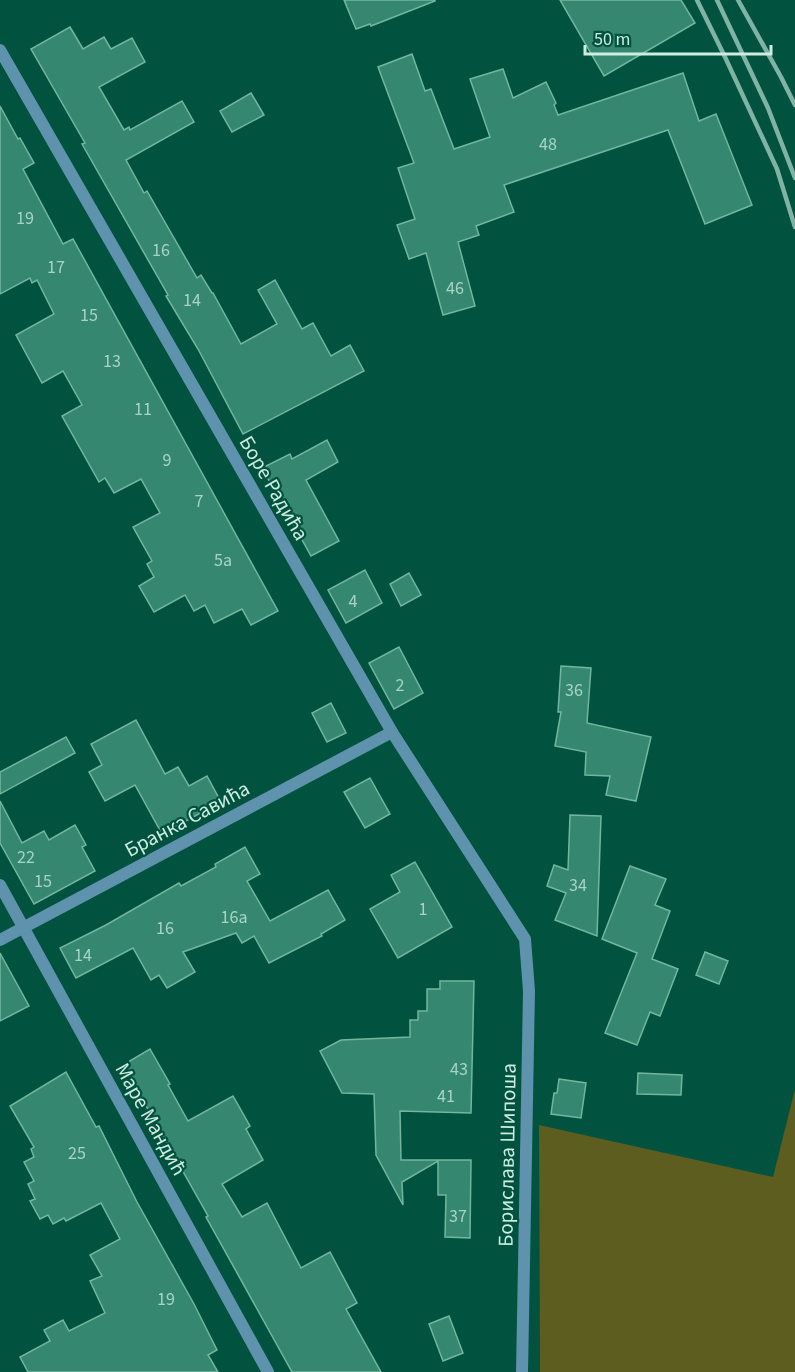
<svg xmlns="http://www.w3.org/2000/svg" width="795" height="1372" viewBox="0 0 795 1372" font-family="'Source Sans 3',sans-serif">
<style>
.green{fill:#5c5d1e}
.building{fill:#36876f;stroke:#73b69e;stroke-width:1.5}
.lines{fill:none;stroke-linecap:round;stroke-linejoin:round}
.minor{stroke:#5f92ac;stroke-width:12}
.rail{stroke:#80b3a4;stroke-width:4.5}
.labels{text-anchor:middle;stroke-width:4.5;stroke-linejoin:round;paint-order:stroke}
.number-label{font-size:18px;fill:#a7d4c4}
.street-label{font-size:21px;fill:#cdede1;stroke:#01523f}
</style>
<rect width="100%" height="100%" fill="#01523f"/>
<polygon class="green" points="795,1089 795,1372 540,1372 539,1125 773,1177"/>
<g class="building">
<polygon points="344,0 435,0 435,1 371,26 370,24 356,29"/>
<polygon points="560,0 681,0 695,23 604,76"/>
<polygon points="70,27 83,49 104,37 111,49 132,38 145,62 99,87 124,130 129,127 130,130 182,101 194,122 126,160 144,193 147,191 197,278 201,275 212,293 213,293 241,344 277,324 258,290 275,280 302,329 313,323 331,356 350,345 364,371 243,434 198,349 166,296 168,295 82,144 85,143 31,49"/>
<polygon points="412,54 425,91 431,89 454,149 490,137 470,79 503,69 513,98 546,82 556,103 554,105 558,115 683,73 699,121 716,114 752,205 705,224 668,130 504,185 514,212 476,226 479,235 458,242 475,306 443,315 426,253 409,259 397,225 415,219 398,168 414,163 378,67"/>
<polygon points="251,93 264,115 232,132 220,111"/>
<polygon points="0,106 18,139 20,138 34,163 23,169 63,244 73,239 278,611 251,625 242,609 214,623 205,605 194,611 185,595 154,612 139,586 154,577 147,564 152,561 133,527 160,513 141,479 114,493 105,478 99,482 62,416 82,405 63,371 42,383 16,335 54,314 37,280 32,283 30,278 0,294"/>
<polygon points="327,440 338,462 306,480 339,541 311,556 262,468 290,454 292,459"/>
<polygon points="365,570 382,603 346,623 328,590"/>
<polygon points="409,573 421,595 401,606 390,584"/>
<polygon points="399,647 423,693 394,709 369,663"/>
<polygon points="561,666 591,668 587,723 651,737 636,801 606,795 610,776 585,775 586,752 555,746 561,712 558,712"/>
<polygon points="331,703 346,733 327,742 312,713"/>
<polygon points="136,720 165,774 178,767 189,786 207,776 221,802 162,834 135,785 105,801 89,772 102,765 91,744"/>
<polygon points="66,737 75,753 0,794 0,772"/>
<polygon points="370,778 390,814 365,828 344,792"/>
<polygon points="0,801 22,843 44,831 49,840 75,825 86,845 82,847 95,871 34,904 0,843"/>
<polygon points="570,815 601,816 597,936 555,920 566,893 547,886 554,865 568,870"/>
<polygon points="245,847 260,874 247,881 270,921 328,890 345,920 321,934 322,936 269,963 254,936 242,943 236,933 183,952 195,972 167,988 159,975 151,980 133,948 76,978 60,948 106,925 179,883 181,886 216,867 215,864"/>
<polygon points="415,862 452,927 398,958 370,909 400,892 391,875"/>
<polygon points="630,866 666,879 655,905 670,911 652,959 678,969 660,1016 650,1012 637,1045 605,1033 637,953 602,939"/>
<polygon points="705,952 728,961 719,984 696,975"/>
<polygon points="0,953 29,1006 0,1021"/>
<polygon points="440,981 474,981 471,1113 400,1111 401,1160 471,1160 470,1238 445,1237 446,1195 438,1195 438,1161 402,1182 403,1205 376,1155 374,1094 342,1093 320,1051 341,1040 410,1037 410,1020 418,1020 418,1011 427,1011 427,989 440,989"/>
<polygon points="150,1049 170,1084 168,1085 188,1121 233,1096 250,1126 246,1129 263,1160 222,1184 242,1217 267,1203 301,1268 330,1252 357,1303 346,1309 381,1372 292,1372 206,1217 208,1216 123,1065"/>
<polygon points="66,1072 96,1127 99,1126 137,1202 194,1304 217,1350 208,1355 218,1372 28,1372 20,1357 50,1341 44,1330 63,1320 69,1331 105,1313 90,1281 102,1276 90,1255 120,1239 101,1203 66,1221 64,1218 53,1224 48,1215 40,1219 30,1201 35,1199 28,1184 34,1181 24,1162 34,1157 31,1149 34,1147 10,1106"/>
<polygon points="638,1073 682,1075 681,1095 637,1094"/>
<polygon points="559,1079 586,1083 581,1118 551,1114 554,1093 557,1093"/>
<polygon points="449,1316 463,1353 443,1361 429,1324"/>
</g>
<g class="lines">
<g class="minor">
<polyline points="0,50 392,732 525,939 529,991 522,1372"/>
<polyline points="0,885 268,1372"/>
<polyline points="0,940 392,732"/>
</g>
<g class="rail">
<polyline points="697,0 725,57 777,169 795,227"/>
<polyline points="717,0 768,108 795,178"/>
<polyline points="738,0 781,77 795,105"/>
</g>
</g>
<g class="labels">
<g class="number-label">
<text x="548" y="150">48</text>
<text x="25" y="224">19</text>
<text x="161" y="256">16</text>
<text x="56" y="273">17</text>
<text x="455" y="294">46</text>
<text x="192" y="306">14</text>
<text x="89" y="321">15</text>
<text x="112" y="367">13</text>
<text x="143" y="415">11</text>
<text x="167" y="466">9</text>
<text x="199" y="507">7</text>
<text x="223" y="566">5a</text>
<text x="353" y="607">4</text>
<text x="400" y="691">2</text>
<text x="574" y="696">36</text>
<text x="26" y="863">22</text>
<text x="43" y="887">15</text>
<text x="578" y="891">34</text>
<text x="423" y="915">1</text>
<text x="234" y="923">16a</text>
<text x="165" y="934">16</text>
<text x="83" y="961">14</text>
<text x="459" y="1075">43</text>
<text x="446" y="1102">41</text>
<text x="77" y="1159">25</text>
<text x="458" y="1222">37</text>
<text x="166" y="1305">19</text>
</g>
<g class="street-label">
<text transform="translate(274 488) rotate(60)" y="7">Боре Радића</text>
<text transform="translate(187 819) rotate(-28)" y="7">Бранка Савића</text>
<text transform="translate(151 1119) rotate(61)" y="7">Маре Мандић</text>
<text transform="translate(507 1155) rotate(-89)" y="7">Борислава Шипоша</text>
</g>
</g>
<path d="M585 45v9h186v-9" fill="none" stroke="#cdede1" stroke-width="3"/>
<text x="594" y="45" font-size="18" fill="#cdede1" stroke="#01523f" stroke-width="4.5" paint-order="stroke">50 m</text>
</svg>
